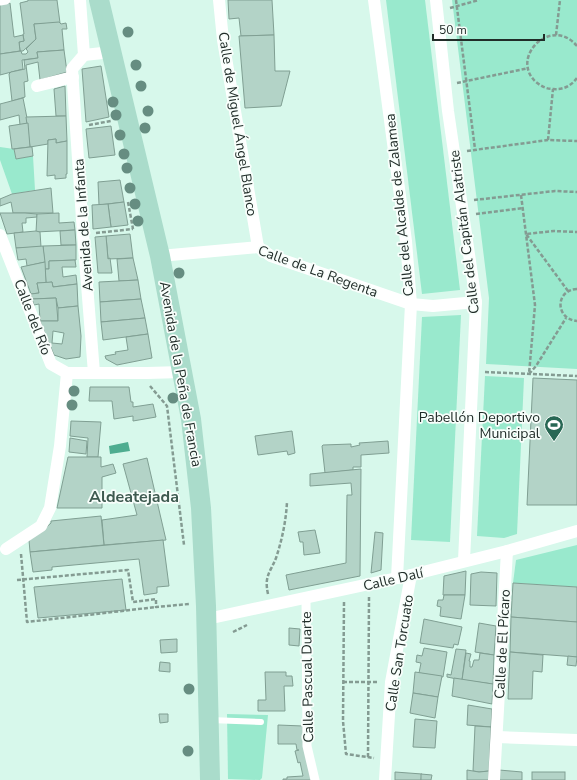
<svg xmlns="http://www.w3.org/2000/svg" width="577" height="780" viewBox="0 0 577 780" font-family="'Nunito Sans',sans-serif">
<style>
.green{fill:#99e9cd}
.water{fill:#4ead90}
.building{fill:#b3d3c7;stroke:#809f93;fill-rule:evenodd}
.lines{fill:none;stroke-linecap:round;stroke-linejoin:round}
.path{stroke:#849b92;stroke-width:2.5;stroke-dasharray:4 2;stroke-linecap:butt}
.service{stroke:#fff;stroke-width:6}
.pedestrian{stroke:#fff;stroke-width:9}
.minor{stroke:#fff;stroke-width:12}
.primary{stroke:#aadccb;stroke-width:20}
.tree{fill:#668d81}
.labels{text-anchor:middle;stroke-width:3.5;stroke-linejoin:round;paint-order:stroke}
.street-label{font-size:14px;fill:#212d29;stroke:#f8fefb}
.poi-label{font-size:14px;fill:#212d29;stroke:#f8fefb;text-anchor:end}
.quarter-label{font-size:16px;font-weight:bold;fill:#3e5a50;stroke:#f8fefb}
</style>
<rect width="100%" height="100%" fill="#d7f8eb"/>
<g class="green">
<polygon points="386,0 425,0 460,290 422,294"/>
<polygon points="452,0 577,0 577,369 486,364 489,298"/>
<polygon points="0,147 14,149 16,159 33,156 35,190 12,194 0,160"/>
<polygon points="461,315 450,542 411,540 422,317"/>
<polygon points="485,376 524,378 517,534 504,538 477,536"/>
<polygon points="577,545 577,587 513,583 516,560"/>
<polygon points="227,714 268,715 262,778 260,780 228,779"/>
</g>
<polygon class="water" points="128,442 130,451 110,454 109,446"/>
<g class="building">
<polygon points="28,0 57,0 60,23 34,24 36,39 23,51 20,51 19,42 24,41 23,34 24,34 20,3 28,1"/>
<polygon points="228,0 272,0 274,35 241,36 239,18 229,19"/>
<polygon points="10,3 14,37 23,35 24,41 19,42 20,51 0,54 0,4"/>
<polygon points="59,22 61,24 66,23 67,29 62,29 64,50 37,52 38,58 22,60 23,69 0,75 0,54 21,51 22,54 26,54 28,52 27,50 26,49 36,39 34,24"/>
<polygon points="274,35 275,71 290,71 281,106 245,108 239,36"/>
<polygon points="64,50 67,72 40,80 38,62 26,65 28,81 24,82 25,97 12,101 9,74 11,72 25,69 24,60 38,58 37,52"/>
<polygon points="101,66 109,117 86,122 82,69"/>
<polygon points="65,86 66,116 56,116 54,89"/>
<polygon points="23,98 28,123 20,125 19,115 0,120 0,104"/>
<polygon points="66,116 67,141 56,143 56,139 48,140 48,144 30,147 26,117"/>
<polygon points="28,123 30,147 12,149 9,126"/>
<polygon points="111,126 115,155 89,158 86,129"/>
<polygon points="56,139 56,143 67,141 67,174 66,174 66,178 55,179 55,175 47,176 48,140"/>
<polygon points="30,147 32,147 33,156 16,159 14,149"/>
<polygon points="120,180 124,202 99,205 98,182"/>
<polygon points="51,188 53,213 13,213 11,202 0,206 0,199 12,194"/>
<polygon points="124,202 128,225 111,227 108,204"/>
<polygon points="108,204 111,227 93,229 92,205"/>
<polygon points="0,213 25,213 37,214 37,217 26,218 26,223 22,223 23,232 7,234"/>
<polygon points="59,213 59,223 74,222 75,230 36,232 37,214"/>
<polygon points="75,230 76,245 61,245 60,231"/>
<polygon points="36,231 40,232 41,247 16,248 14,233"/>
<polygon points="130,234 133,258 108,259 106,236"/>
<polygon points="106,236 108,259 110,258 112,273 98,273 95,237"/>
<polygon points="76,245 76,260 49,261 49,269 45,269 43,246"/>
<polygon points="43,246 45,262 27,266 26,259 18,260 16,248"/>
<polygon points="133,258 138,280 119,281 117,259"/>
<polygon points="75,260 76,267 62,267 63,277 76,275 77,284 53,287 52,282 46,283 45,269 49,269 49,261"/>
<polygon points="45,262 46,283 37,283 39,293 31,294 21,267"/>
<polygon points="138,280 141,299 100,302 99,282"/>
<polygon points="52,282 53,287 77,284 78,306 58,308 56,298 32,299 31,294 39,293 37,283"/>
<polygon points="56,298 58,321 40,321 39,304 34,305 32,299"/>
<polygon points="141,299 145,318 101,322 100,302"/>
<path d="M78,306l3,30 -1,21 -14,2 -12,-4 -14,-34h18v-13zM53,331l11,2 -2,11 -10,-1z"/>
<polygon points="145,318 148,334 103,340 101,322"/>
<polygon points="148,334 152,358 117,365 106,359 105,356 116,354 115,352 128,350 126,337"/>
<polygon points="533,378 577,380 577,505 527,505"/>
<polygon points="90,387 129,387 131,402 133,402 133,407 153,404 156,417 133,421 133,416 114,419 112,401 89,401"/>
<polygon points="71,421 101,422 98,457 87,457 88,438 70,436"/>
<polygon points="292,431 295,453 288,455 287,451 258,455 255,436"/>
<polygon points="70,438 87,441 86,454 69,452"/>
<polygon points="388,441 389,453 361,455 361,467 353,467 353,470 325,473 322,446 323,445 351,444 351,447 360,445 359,443"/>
<polygon points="68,457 101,457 101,467 113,464 116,473 102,477 102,508 57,508"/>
<polygon points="147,458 166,540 104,545 102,520 137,515 123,464"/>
<polygon points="361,469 360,576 289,590 286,575 346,563 347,495 352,495 351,483 310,486 310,474"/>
<polygon points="101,516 104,545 30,552 29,540 42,531 51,523 51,521"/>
<polygon points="315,530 320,553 304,555 303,542 300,542 298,532"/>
<polygon points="375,532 383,533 381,570 371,573"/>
<polygon points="163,540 169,586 157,587 157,593 144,595 139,559 52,567 52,570 33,572 30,552"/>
<polygon points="466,571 465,595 443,595 444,576"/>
<polygon points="481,572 497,573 496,606 470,605 471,574"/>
<polygon points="122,579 126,610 38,618 34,587"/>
<polygon points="513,583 577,587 577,622 511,617"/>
<polygon points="444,595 465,595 461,619 440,616 441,607 437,606 438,600 443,600"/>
<polygon points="511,617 577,622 577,657 510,652"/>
<polygon points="424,619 462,627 458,645 454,644 453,648 420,643"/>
<polygon points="479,623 496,626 494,655 475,652"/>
<polygon points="289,628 300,629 299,646 289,645"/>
<polygon points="177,639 177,652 161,653 160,640"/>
<polygon points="424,648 447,652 443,677 419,673 421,663 416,662 417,655 422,656"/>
<polygon points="456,649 466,650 462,680 447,677 447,674 451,675"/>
<polygon points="510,652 543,655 542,672 533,671 532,699 508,699"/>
<polygon points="466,653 471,654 469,661 470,661 470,667 472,667 474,660 479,660 480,653 494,655 493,684 462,680"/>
<polygon points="568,656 577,657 576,666 567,665"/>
<polygon points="160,662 170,663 170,672 159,671"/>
<polygon points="265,672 286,672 286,676 292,676 293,686 284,686 285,711 258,711 258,700 266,700"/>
<polygon points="415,672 442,676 438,697 413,693"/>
<polygon points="454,678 493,684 492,704 452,696"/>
<polygon points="413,693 438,697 435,718 410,713"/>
<polygon points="468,705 492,709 491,727 467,725"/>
<polygon points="159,714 168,714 168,722 160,723"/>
<polygon points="415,719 437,721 435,748 413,747"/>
<polygon points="278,725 303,726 312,780 283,780 283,779 287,779 287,777 303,776 300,762 298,763 295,751 299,750 297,750 296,744 278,744"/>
<polygon points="475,726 491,727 489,771 479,772 473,771"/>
<polygon points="467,770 479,772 489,771 489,780 467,780"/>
<polygon points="499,770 522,772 522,780 496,780"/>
<polygon points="395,772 422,774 421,780 395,780"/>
<rect x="532" y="772" width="33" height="8"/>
<polygon points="421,774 432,775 431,780 421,780"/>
</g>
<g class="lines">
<g class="path">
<polyline points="456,0 475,149"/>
<polyline points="450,8 479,0"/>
<polyline points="556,35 560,0"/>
<path d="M577,46c-26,-31 -68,12 -41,36 5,4 10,7 17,7 10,1 18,-3 24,-11"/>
<polyline points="457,83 529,68"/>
<polyline points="89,125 111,121"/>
<polyline points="548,140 553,89"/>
<polyline points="467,151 548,140 577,141"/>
<polyline points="521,195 535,305 529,374"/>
<polyline points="474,200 555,191 577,192"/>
<polyline points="128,202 133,229"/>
<polyline points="476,214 523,208"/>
<polyline points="96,233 133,229"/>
<path d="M577,289c-22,1 -22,30 0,32"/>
<polyline points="568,291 526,234 554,231 577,232"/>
<polyline points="485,372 577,376"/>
<polyline points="529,374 536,366 566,318"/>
<polyline points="150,386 167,406 184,545"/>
<polyline points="21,554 27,622 156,607"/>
<polyline points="17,580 128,570 133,602 156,599 156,607 189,604"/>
<path d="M268,594c-4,-18 2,-21 8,-36 6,-18 10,-37 11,-56"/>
<polyline points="344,602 343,721 346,754 374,758"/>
<polyline points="233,632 247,625"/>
<polyline points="343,682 379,682"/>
<polyline points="368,757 369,597"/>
</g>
<polyline class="service" points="210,720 261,722"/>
<g class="pedestrian">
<polyline points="0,1 6,0"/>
<polyline points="306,598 307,746 315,780"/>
</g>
<g class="minor">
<polyline points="80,0 84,55 72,69 83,234 94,373"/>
<polyline points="219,0 223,40 258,247"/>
<polyline points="374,0 406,241 411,304 397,578"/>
<polyline points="436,0 448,111 476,302 464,561"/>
<polyline points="84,55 112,52"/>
<polyline points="37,86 73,77"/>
<polyline points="0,235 51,364 67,373 147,373 182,372"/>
<polyline points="160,256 258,247 271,256 411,304 433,306 476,302"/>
<polyline points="6,549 41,526 50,508 60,446 67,373"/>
<polyline points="207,619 411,575 507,551 577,531"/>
<polyline points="497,737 577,740"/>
<polyline points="385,780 391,682 411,575"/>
<polyline points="494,780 507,551"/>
</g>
<polyline class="primary" points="99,0 160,256 191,419 201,508 206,606 210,780"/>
</g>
<g class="tree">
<circle cx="128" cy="32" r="5.5"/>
<circle cx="136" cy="65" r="5.5"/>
<circle cx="141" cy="86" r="5.5"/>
<circle cx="113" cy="102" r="5.5"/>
<circle cx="148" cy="111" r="5.5"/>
<circle cx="116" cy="115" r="5.5"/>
<circle cx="145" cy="128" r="5.5"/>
<circle cx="120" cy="135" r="5.5"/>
<circle cx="124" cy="154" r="5.5"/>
<circle cx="127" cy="168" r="5.5"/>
<circle cx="130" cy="188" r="5.5"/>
<circle cx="135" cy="204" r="5.5"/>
<circle cx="138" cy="221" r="5.5"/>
<circle cx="179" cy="273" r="5.5"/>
<circle cx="74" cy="391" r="5.5"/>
<circle cx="173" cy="398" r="5.5"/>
<circle cx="72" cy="405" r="5.5"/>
<circle cx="189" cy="689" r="5.5"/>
<circle cx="188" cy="751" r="5.5"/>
</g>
<defs>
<g id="stadium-pin" transform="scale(1)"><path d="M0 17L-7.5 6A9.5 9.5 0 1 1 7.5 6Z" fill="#286754" stroke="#f8fefb"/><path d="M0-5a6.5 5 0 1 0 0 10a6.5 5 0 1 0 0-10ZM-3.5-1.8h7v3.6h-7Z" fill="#fff"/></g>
</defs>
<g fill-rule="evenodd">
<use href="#stadium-pin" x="554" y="425"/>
</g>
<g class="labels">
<g class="street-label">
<text transform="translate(238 124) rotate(81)" y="5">Calle de Miguel Ángel Blanco</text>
<text transform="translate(399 205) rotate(-96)" y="5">Calle del Alcalde de Zalamea</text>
<text transform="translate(83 225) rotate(-94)" y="5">Avenida de la Infanta</text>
<text transform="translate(464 232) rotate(-97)" y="5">Calle del Capitán Alatriste</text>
<text transform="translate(318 271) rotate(20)" y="5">Calle de La Regenta</text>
<text transform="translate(33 317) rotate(69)" y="5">Calle del Río</text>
<text transform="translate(181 374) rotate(80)" y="5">Avenida de la Peña de Francia</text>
<text transform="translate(393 579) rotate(-13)" y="5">Calle Dalí</text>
<text transform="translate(502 644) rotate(-87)" y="5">Calle de El Pícaro</text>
<text transform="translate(399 653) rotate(-81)" y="5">Calle San Torcuato</text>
<text transform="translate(307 677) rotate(-91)" y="5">Calle Pascual Duarte</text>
</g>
<g class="poi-label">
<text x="540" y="422">Pabellón Deportivo<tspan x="540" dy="16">Municipal</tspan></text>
</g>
<g class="quarter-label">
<text x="134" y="502">Aldeatejada</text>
</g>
</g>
<path d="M433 34v6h111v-6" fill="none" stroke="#212d29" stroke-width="2"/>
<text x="439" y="34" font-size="12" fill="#212d29" stroke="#f8fefb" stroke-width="3" paint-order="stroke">50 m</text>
</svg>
